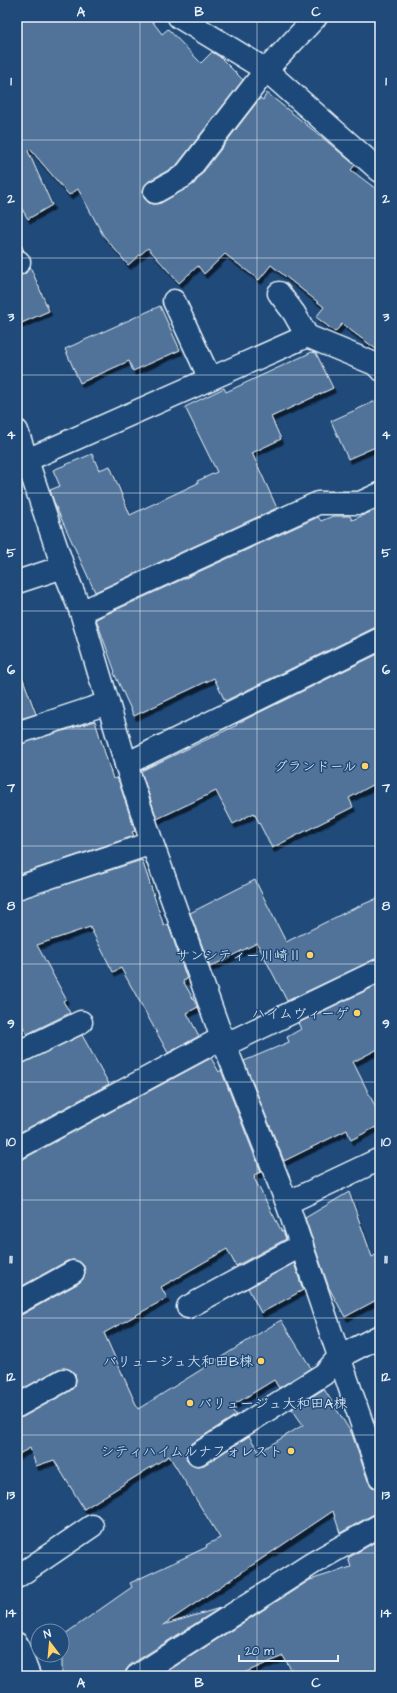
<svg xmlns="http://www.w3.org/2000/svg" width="397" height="1693" viewBox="0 0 397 1693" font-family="'Architects Daughter','Klee One',sans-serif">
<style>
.building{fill:#517399;stroke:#e8f1f8;filter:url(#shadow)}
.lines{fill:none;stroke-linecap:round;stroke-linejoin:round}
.minor-casing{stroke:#e8f1f8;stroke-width:25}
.minor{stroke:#1f4a7a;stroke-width:22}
.grid{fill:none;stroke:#e8f1f8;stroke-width:1;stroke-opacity:0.55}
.poi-dot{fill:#ffd166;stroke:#1f4a7a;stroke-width:1.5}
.labels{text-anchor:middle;stroke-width:3;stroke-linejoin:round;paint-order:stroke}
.poi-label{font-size:14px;fill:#e8f1f8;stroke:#1f4a7a;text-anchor:end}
.neatline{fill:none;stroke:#e8f1f8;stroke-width:1.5}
.grid-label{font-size:13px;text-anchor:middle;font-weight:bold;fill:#e8f1f8}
</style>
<defs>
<filter id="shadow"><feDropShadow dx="2.5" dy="4.5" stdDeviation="0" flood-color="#0009"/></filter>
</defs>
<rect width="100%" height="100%" fill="#1f4a7a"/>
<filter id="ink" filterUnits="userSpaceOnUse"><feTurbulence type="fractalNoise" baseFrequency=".025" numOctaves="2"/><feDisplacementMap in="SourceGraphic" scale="8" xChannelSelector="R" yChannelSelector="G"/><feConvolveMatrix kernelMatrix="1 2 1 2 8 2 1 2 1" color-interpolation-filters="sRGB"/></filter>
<g filter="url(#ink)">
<g class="building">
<polygon points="17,17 149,17 162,34 168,29 201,63 212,52 220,57 243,80 176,166 149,181 145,185 143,191 144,198 149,203 155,204 161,203 194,184 260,98 263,100 267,93 323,138 355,165 351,170 380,192 380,352 342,324 335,332 316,317 324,307 271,265 259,280 225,254 204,274 198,266 179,283 148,248 128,265 103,235 78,189 69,195 30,149 28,151 52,205 28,219 17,201"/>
<polygon points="17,235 24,251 17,250"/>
<polygon points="30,266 49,311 17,325 17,276 26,273"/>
<polygon points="160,306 180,350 133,371 129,361 80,383 65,349"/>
<polygon points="312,352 316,353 333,388 271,417 281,439 252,453 277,508 95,592 55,505 50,490 60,486 53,470 92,454 99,470 110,466 130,515 198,483 197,481 217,472 185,407 224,388 226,392"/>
<polygon points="380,399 380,445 348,459 331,421"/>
<polygon points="380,508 380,627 374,628 225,701 214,678 134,716 114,673 115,672 96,619 318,517 321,521 333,516 350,516 352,520"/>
<polygon points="380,653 380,781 349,798 353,807 272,848 254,813 233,824 216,791 157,819 141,771 237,725 236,724"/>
<polygon points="20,671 36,714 17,720 17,672"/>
<polygon points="95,721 113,779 117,778 119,782 135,831 132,832 134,836 17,875 17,745"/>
<polygon points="142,860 164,926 168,924 187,979 183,981 198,1007 187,1013 199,1036 168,1053 121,968 113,972 90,927 37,945 66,999 63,1001 70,1013 27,1034 17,1016 17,900"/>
<polygon points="255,880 286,942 346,912 380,897 380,958 375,959 287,1001 257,943 210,967 190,913"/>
<polygon points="380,984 380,1048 353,1062 380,1116 380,1125 351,1140 347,1130 284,1161 244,1061 289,1042 287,1037 301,1029 298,1023"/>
<polygon points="82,1035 109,1084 17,1134 17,1066"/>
<polygon points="211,1058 219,1072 221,1070 261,1172 254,1175 255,1177 254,1178 282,1232 283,1231 286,1239 236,1266 227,1249 161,1287 167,1298 104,1333 138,1409 281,1320 311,1368 279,1388 274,1380 230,1407 236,1415 191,1444 187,1449 186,1455 187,1460 193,1465 199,1466 204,1465 249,1436 259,1452 303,1425 292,1409 324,1389 352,1434 368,1481 372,1487 380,1489 380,1513 374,1514 340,1533 333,1511 163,1625 220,1608 130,1665 126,1670 125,1676 62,1676 62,1636 132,1587 130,1583 207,1547 206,1545 220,1538 169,1456 84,1509 54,1460 36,1466 30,1448 17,1455 17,1418 23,1417 70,1391 75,1386 76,1380 75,1374 71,1370 64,1368 58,1369 17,1392 17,1315 23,1314 79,1283 84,1278 85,1272 84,1266 80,1262 73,1260 67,1261 17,1289 17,1160 23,1159"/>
<polygon points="349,1192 372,1257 380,1252 380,1298 345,1317 329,1288 305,1218"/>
<polygon points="294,1263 303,1290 261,1313 248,1288"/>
<polygon points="380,1419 380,1438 375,1422"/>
<polygon points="380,1539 380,1676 295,1676 283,1656 237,1676 160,1676 310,1580 351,1567 348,1558"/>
</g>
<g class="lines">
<g class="minor-casing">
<g id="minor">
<polyline points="179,17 266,70 380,171"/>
<polyline points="155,192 184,176 266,70 316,17"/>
<polyline points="17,264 19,262"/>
<polyline points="279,293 294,313 307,336"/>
<polyline points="174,301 210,379"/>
<polyline points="17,431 63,567 81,612 126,764 152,843 222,1038 287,1203 380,1477"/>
<polyline points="27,460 307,336 375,364 380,369"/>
<polyline points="17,582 63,567"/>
<polyline points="81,612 318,503 360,503 380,494"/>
<polyline points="17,733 108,703"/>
<polyline points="126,764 380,639"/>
<polyline points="17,888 152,843"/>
<polyline points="17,1053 81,1022"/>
<polyline points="17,1148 222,1038 235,1040 380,970"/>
<polyline points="287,1203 380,1159"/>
<polyline points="17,1303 73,1272"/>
<polyline points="188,1307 302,1245"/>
<polyline points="17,1406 64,1380"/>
<polyline points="198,1454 324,1374 339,1357 380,1336"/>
<polyline points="17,1577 92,1526"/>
<polyline points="17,1644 29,1676"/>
<polyline points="137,1676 313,1563 380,1525"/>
</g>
</g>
<use href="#minor" class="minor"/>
</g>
</g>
<path class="grid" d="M140,17v1659M257,17v1659M17,140h363M17,258h363M17,375h363M17,493h363M17,611h363M17,729h363M17,846h363M17,964h363M17,1082h363M17,1200h363M17,1318h363M17,1435h363M17,1553h363"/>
<g class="poi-dot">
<circle cx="365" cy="766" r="4"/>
<circle cx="310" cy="955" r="4"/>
<circle cx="357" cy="1013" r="4"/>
<circle cx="261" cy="1361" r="4"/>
<circle cx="190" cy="1403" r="4"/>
<circle cx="291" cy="1451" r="4"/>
</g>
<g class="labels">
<g class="poi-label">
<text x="357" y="771">グランドール</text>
<text x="302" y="960">サンシティー川崎Ⅱ</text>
<text x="349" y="1018">ハイムヴィーゲ</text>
<text x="253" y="1366">バリュージュ大和田B棟</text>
<text x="198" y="1408" text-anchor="start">バリュージュ大和田A棟</text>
<text x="283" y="1456">シティハイムルナフォレスト</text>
</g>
</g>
<rect width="397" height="1693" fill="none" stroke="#1f4a7a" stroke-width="44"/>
<g transform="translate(50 1643) rotate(344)"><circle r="19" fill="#1f4a7a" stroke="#6f8dac"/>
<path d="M0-3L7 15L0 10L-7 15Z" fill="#ffd166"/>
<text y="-6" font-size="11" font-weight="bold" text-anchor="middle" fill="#e8f1f8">N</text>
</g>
<path d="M239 1655v6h99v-6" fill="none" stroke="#e8f1f8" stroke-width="2"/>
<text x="245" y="1655" font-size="12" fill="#e8f1f8" stroke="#1f4a7a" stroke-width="3" paint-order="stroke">20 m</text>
<rect x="22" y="22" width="353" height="1649" class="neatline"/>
<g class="grid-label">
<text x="81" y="16">A</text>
<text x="199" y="16">B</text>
<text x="316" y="16">C</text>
<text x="11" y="85">1</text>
<text x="386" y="85">1</text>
<text x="11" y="203">2</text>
<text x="386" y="203">2</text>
<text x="11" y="321">3</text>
<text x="386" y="321">3</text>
<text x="11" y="439">4</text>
<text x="386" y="439">4</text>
<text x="11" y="557">5</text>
<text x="386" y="557">5</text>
<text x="11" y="674">6</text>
<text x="386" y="674">6</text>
<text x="11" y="792">7</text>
<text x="386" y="792">7</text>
<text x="11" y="910">8</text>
<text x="386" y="910">8</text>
<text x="11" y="1028">9</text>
<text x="386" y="1028">9</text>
<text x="11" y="1146">10</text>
<text x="386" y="1146">10</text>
<text x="11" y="1263">11</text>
<text x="386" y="1263">11</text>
<text x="11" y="1381">12</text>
<text x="386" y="1381">12</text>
<text x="11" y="1499">13</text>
<text x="386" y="1499">13</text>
<text x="11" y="1617">14</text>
<text x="386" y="1617">14</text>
<text x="81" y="1687">A</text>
<text x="199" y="1687">B</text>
<text x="316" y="1687">C</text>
</g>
</svg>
